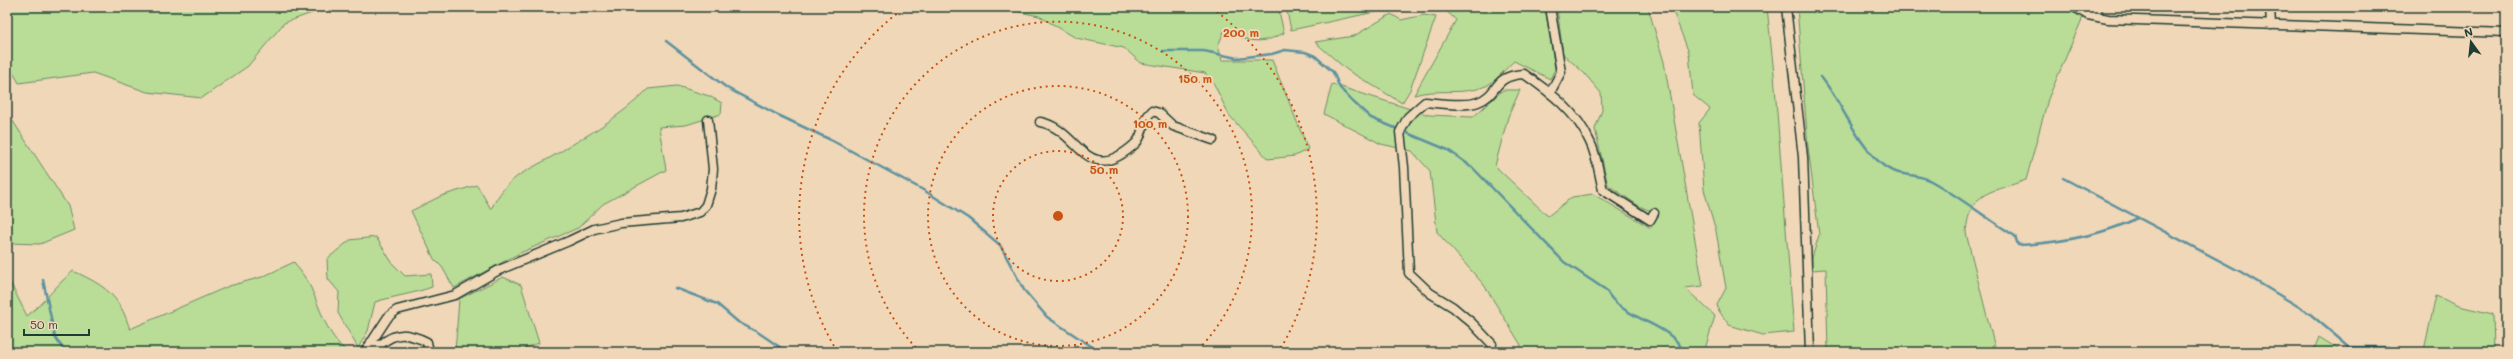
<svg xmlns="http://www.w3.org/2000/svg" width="2513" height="359" viewBox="0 0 2513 359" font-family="Mali,sans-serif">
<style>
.green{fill:#b9dc96;stroke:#6c8c65}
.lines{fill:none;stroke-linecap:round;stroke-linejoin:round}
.stream{stroke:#5d929f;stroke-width:2.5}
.minor-casing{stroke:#1f3d34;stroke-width:11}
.minor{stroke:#f0d7b7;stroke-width:8}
.ring{fill:none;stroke:#ca5512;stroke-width:2;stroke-dasharray:2 4}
.centre{fill:#ca5512;stroke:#f0d7b7;stroke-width:2}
.ring-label{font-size:12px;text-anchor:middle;font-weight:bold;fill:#ca5512;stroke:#f0d7b7;stroke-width:4;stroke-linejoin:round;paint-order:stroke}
</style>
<rect width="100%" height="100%" fill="#f0d7b7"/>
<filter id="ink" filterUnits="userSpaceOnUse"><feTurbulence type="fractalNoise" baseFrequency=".025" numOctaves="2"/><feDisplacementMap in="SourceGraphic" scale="8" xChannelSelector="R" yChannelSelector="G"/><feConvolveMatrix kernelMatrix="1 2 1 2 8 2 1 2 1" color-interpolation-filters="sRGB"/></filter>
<g filter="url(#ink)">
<g class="green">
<polygon points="7,7 323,7 323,9 284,23 248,66 202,98 147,92 93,73 19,83 7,62"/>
<path d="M1007,7h274l-2,4 5,22c-25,13 -36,8 -60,-2l-6,15 4,14h50l36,89 -13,7 -27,3 -39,-44 -15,-31 -9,-11 -64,-10 -17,-15 -48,-10 -37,-22 -29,-6z"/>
<polygon points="1286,7 1433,7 1432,10 1389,9 1291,30"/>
<path d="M1442,7h103l10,62 -5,10 -36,-18c-8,7 -18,20 -28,25 -23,10 -49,2 -72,9l42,-75z"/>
<polygon points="1557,7 1648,7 1664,62 1703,286 1685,288 1715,316 1705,349 1707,352 1519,352 1521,345 1484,285 1437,232 1430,171 1412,151 1381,144 1324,114 1332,84 1429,115 1473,117 1503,90 1520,90 1508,117 1495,166 1548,216 1572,197 1593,194 1651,228 1658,214 1639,206 1608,185 1595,129 1602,110 1601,93 1584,73 1563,54"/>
<polygon points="1674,7 1767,7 1774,74 1794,332 1763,335 1729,325 1719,311 1717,305 1726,288 1716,231 1704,190 1699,123 1710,109 1693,95 1689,53 1674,14"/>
<path d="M1797,7h265l21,10 -35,82 -22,81c-35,13 -57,10 -60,53l30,119h-168l-2,-83 -14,1v-12l7,-23 -11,-88z"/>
<polygon points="1391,14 1401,20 1424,15 1436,17 1410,90 1402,103 1347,70 1315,42 1354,36"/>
<path d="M677,86l32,10 13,7 -1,11 -35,11 -27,2 7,43 -63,34 -25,24 -58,25 -66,35 -12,-21 -8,-8 -23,-48 30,-15 36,-11 14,24c17,-33 31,-35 62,-53 32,-19 69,-40 95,-67z"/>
<polygon points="7,112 68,206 74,230 40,244 7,243"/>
<path d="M376,237l17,27 12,12 26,-2 1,13c-19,7 -38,9 -57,15l-7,29 -10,17 -20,-35 1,-21 -11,-13 -1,-20 23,-19z"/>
<path d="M294,262c6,9 13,17 17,26 11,25 15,45 36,64h-340v-76l20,40c17,-13 29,-31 46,-45 18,8 37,17 47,35 5,7 7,16 10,23l99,-43 33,-9z"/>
<polygon points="503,277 521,285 539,343 513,352 455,352 459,299"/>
<polygon points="2436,296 2459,306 2493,314 2494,352 2420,352 2424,350"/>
<polygon points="2319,337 2343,352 2313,352"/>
<polygon points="1372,347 1390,352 1335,352"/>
</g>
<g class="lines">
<g class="stream">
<polyline points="666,41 727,88 778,115 831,140 925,191 968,218 1000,245 1024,290 1047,317 1100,352"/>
<path d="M1163,51h41l33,7 35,-4 13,-4 20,2 10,4 18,16 7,16 13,14 18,16 77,32 24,17 92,95 42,28c16,31 63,31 78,62"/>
<path d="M1821,77c23,28 34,66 63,89 14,11 33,7 47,15 29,16 55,37 84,55l3,9c40,-2 84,-10 120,-27"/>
<polyline points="2063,178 2241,272 2309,313 2349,347 2388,347 2394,352"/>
<polyline points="43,280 55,337 65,352"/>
<polyline points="675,288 717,304 738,322 759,333 787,352"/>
</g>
<g class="minor-casing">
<g id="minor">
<polyline points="1786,7 1803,157 1810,352"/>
<polyline points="2074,7 2088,15 2108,19 2506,33"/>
<polyline points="2096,7 2099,17"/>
<polyline points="2270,7 2271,25"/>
<polyline points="1550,93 1561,72 1550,7"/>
<path d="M1040,122c40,7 45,68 96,21 8,-8 5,-22 16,-32l7,2 14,13 40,14"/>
<path d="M371,342l2,3h7c16,-14 28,-12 47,-3l2,10"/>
<path d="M1492,344l-20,-21 -19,-16 -23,-14 -21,-20 -5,-106 -4,-35 8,-15 17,-15c13,1 41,5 53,0 23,-9 13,-26 46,-28 26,18 53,38 66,68 7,14 9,32 13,48l47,30 4,-7"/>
<polyline points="365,352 388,317 397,310 455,295 499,270 569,241 594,229 621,223 681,218 700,212 706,205 711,189 713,169 708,120"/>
</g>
</g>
<use href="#minor" class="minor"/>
</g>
</g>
<g class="ring">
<circle cx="1058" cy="216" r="65"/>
<circle cx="1058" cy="216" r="130"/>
<path d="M920 352A194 194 0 1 1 1196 352"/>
<path d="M837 351A259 259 0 0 1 904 8M1212 8A259 259 0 0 1 1279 351"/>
</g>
<circle cx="1058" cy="216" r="6" class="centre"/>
<g class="ring-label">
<text x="1241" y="37">200 m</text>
<text x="1195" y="83">150 m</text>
<text x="1150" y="128">100 m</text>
<text x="1104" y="174">50 m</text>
</g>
<rect width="2513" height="359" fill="none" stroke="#f0d7b7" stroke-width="24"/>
<rect x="12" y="12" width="2489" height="335" fill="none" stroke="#1f3d34" stroke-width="1.5" filter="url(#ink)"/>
<g transform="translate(2471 42) rotate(345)" stroke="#f0d7b7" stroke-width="3" paint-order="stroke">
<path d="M0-3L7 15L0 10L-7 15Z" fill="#1f3d34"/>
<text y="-6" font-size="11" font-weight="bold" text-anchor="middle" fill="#1f3d34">N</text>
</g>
<path d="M24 329v6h65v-6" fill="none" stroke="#1f3d34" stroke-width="2"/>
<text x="30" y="329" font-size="12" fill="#1f3d34" stroke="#f0d7b7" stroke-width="3" paint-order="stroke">50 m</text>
</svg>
